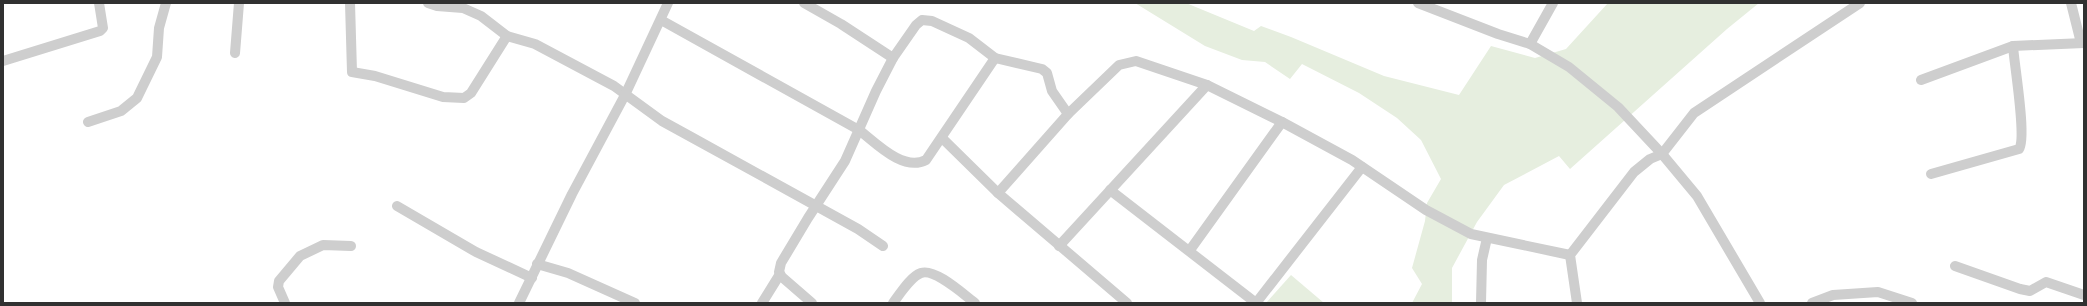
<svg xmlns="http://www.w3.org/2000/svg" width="2087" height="306" viewBox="0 0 2087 306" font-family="Figtree,sans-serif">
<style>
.green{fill:#e6eedf}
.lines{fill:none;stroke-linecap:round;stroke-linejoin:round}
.minor{stroke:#cecece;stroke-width:10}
</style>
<rect width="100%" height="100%" fill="#fff"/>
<g class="green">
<polygon points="1135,3 1186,3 1254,31 1261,26 1291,37 1384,76 1459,95 1491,46 1535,58 1566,49 1608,3 1759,3 1727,29 1570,169 1559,156 1504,185 1477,222 1452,268 1452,303 1406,303 1412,303 1422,284 1412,268 1425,221 1427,203 1441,179 1421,140 1397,118 1359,93 1302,64 1290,79 1265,62 1242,60 1205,46"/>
<polygon points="1291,275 1324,303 1266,303"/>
</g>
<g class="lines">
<g class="minor">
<polyline points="350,3 352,72 375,76 443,97 464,98 471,93 507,36"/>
<polyline points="428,3 437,6 463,8 481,16 507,36 535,44 614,86 662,121 693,138 858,229 883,246"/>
<polyline points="804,3 841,24 893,58"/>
<polyline points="1418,3 1498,34 1530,44 1569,67 1618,107 1662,154 1697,196 1760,303"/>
<polyline points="2071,3 2081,43"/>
<path d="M661,20l198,110c17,13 44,42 67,30l69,-102"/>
<polyline points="1530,44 1553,3"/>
<polyline points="235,53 239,3"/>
<polyline points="3,61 100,31 103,28 99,3"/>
<polyline points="1921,80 2013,46 2084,43"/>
<polyline points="88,122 121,111 137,98 157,57 159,28 166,3"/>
<polyline points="942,138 998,193 1127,303"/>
<path d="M1931,174l88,-25c8,-11 -5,-86 -6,-103"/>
<polyline points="1110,190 1256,303"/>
<polyline points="998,193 1068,114 1119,65 1136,61 1207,85 1282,122 1352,160 1426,210 1471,234 1570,255"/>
<polyline points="397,206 476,252 532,278"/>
<polyline points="1059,246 1207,85"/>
<polyline points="1190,250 1282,122"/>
<polyline points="537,264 568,273 635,303"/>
<polyline points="1955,266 2020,289 2030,291 2046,282 2084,295"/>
<polyline points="285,303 278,287 279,281 300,256 323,245 351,246"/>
<polyline points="519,303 572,194 625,95 668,3"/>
<polyline points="762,303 780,274"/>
<polyline points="812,303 782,277 779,272 781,263 808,218 845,161 876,91 893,58 916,25 922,20 932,21 969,38 995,58 1042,69 1047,73 1052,91 1068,114"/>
<path d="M893,303c7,-9 17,-26 28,-30 14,-5 42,21 54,30"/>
<polyline points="1256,303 1362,167"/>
<polyline points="1481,303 1482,260 1487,238"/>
<polyline points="1577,303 1570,255 1634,172 1650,159 1662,154 1694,113 1860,3"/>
<polyline points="1812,303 1833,295 1878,292 1912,303"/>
</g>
</g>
<rect width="2087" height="306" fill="none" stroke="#313131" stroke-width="8"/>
</svg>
